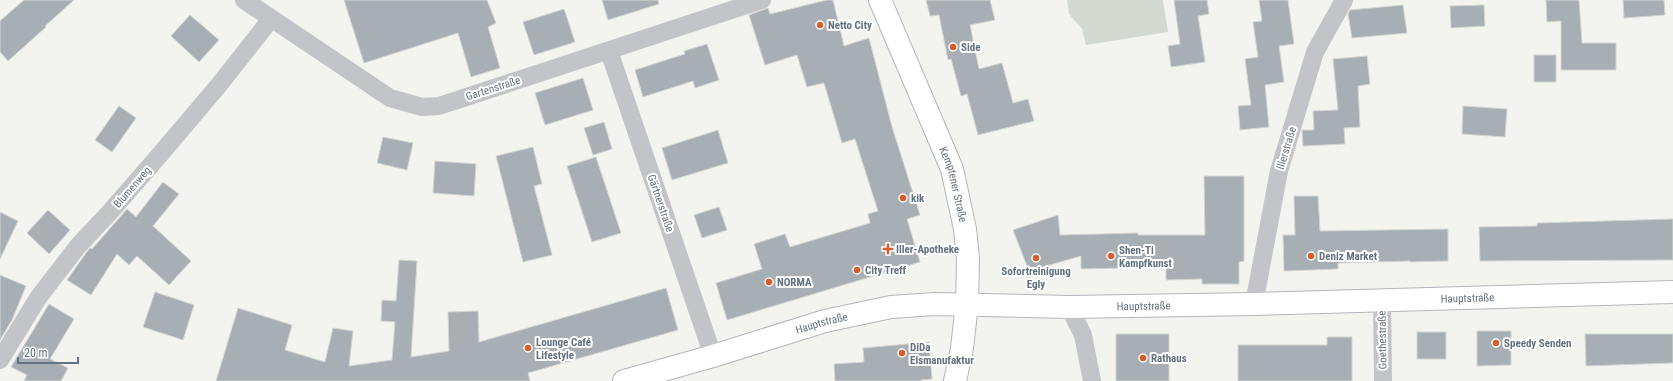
<svg xmlns="http://www.w3.org/2000/svg" width="1673" height="381" viewBox="0 0 1673 381" font-family="'Roboto Condensed',sans-serif">
<style>
.green{fill:#d4dad1}
.building{fill:#a8afb4;stroke:#d4d5d2}
.lines{fill:none;stroke-linecap:round;stroke-linejoin:round}
.secondary-casing{stroke:#b2b6ba;stroke-width:24}
.street{stroke:#c2c4c8;stroke-width:18}
.secondary{stroke:#fff;stroke-width:22}
.poi-dot{fill:#d65e2d;stroke:#fff;stroke-width:1.5}
.labels{text-anchor:middle;stroke-width:4;stroke-linejoin:round;paint-order:stroke}
.poi-label{font-size:11px;font-weight:bold;fill:#64717f;stroke:#fff;text-anchor:start}
.street-label{font-size:11px;fill:#64717f;stroke:#fff}
</style>
<rect width="100%" height="100%" fill="#f3f3f0"/>
<polygon class="green" points="1067,0 1163,0 1168,32 1086,45 1082,29 1069,14"/>
<g class="building">
<polygon points="24,0 74,0 45,26 46,27 8,61 0,52 0,21"/>
<polygon points="344,0 487,0 496,23 488,27 500,68 471,77 458,33 364,63"/>
<polygon points="602,0 658,0 659,4 608,20"/>
<polygon points="827,0 833,0 844,46 869,38 892,127 920,215 907,219 920,262 727,320 716,283 762,269 754,244 785,234 790,247 870,223 868,214 878,211 855,139 842,143 824,83 807,87 797,55 765,65 749,15 768,8 770,14"/>
<polygon points="926,0 990,0 995,20 970,25 979,69 1002,63 1013,103 1028,99 1034,121 978,135 967,94 961,96 951,59 948,60 939,15 930,16"/>
<polygon points="1174,0 1207,0 1209,14 1198,16 1205,62 1171,67 1168,46 1180,44"/>
<polygon points="1259,0 1288,0 1294,44 1279,46 1284,82 1265,85 1269,127 1240,130 1238,106 1251,105 1245,59 1258,57 1253,22 1262,21"/>
<polygon points="1546,0 1579,0 1582,43 1616,43 1616,70 1561,70 1561,21 1547,22"/>
<polygon points="1623,0 1664,0 1665,15 1624,18"/>
<polygon points="1403,5 1407,33 1352,38 1348,14 1350,10"/>
<polygon points="1484,5 1485,26 1451,28 1450,6"/>
<polygon points="564,9 575,42 534,55 523,22"/>
<polygon points="190,15 219,40 199,62 171,36"/>
<polygon points="707,44 719,80 695,88 693,81 643,97 635,70 685,54 684,51"/>
<rect x="1534" y="55" width="22" height="27"/>
<polygon points="1367,56 1370,84 1358,86 1360,127 1344,128 1345,144 1303,146 1302,130 1314,130 1313,111 1338,110 1333,59"/>
<polygon points="583,78 593,110 545,125 535,93"/>
<polygon points="119,106 136,118 112,152 95,140"/>
<polygon points="1463,106 1507,109 1505,137 1462,134"/>
<polygon points="604,122 612,149 593,155 584,128"/>
<polygon points="718,130 728,163 672,180 662,148"/>
<polygon points="383,137 413,143 407,170 377,163"/>
<polygon points="533,147 542,184 534,186 552,255 523,262 496,156"/>
<polygon points="596,157 621,233 592,242 567,166"/>
<polygon points="435,161 476,164 474,196 433,193"/>
<polygon points="1204,176 1244,176 1244,261 1239,262 1239,284 1202,284 1202,279 1166,280 1166,267 1081,269 1081,256 1029,271 1013,230 1058,215 1060,235 1138,233 1138,235 1205,235"/>
<polygon points="163,182 179,194 153,226 191,261 169,285 137,256 129,265 117,254 91,295 67,280 86,253 90,248 92,249 127,209 136,217"/>
<polygon points="1294,196 1318,196 1320,231 1448,229 1448,261 1410,262 1410,261 1338,263 1338,269 1284,271 1283,235 1295,235"/>
<polygon points="719,207 727,230 702,238 694,215"/>
<polygon points="48,210 70,230 49,254 27,233"/>
<polygon points="0,212 18,221 0,259"/>
<polygon points="1673,219 1673,260 1480,261 1479,227 1537,226 1537,223"/>
<polygon points="399,260 417,261 411,357 449,351 448,312 478,311 479,342 666,288 678,330 528,373 530,381 216,381 238,308 292,325 285,350 325,362 333,328 353,331 349,366 392,360 395,322 381,321 382,300 396,301"/>
<polygon points="0,275 26,286 12,320 0,340"/>
<polygon points="155,292 194,305 183,340 143,327"/>
<polygon points="49,304 74,319 50,359 68,368 61,381 24,381 27,375 11,367"/>
<polygon points="1477,331 1511,331 1511,365 1477,366"/>
<rect x="1417" y="332" width="29" height="27"/>
<rect x="1116" y="334" width="53" height="47"/>
<polygon points="1585,334 1673,334 1673,363 1586,366"/>
<polygon points="1327,337 1352,337 1352,381 1238,381 1238,345 1327,345"/>
<polygon points="929,342 932,379 921,380 921,381 835,381 834,364 864,362 863,348"/>
</g>
<g class="lines">
<g class="secondary-casing">
<g id="secondary">
<path id="s1" d="M880,0l72,169 13,60 3,29 -1,46 -5,44 -7,33"/>
<path id="s2" d="M624,381l89,-25 112,-35 66,-14 44,-3 134,3 185,-3 419,-12"/>
</g>
</g>
<g class="street">
<polyline points="244,0 390,98 422,107 439,106 762,0"/>
<polyline points="609,51 713,356"/>
<polyline points="1382,300 1383,381"/>
<polyline points="1254,304 1279,171 1315,52 1344,0"/>
<polyline points="1069,307 1083,335 1092,381"/>
<polyline points="0,360 38,298 78,246 110,212 157,158 219,85 271,19"/>
</g>
<use href="#secondary" class="secondary"/>
</g>
<g class="poi-dot">
<circle cx="820" cy="25" r="4"/>
<circle cx="953" cy="47" r="4"/>
<circle cx="903" cy="198" r="4"/>
<path d="M886 243h4v4h4v4h-4v4h-4v-4h-4v-4h4z"/>
<circle cx="1111" cy="256" r="4"/>
<circle cx="1311" cy="256" r="4"/>
<circle cx="1036" cy="258" r="4"/>
<circle cx="857" cy="270" r="4"/>
<circle cx="769" cy="282" r="4"/>
<circle cx="1496" cy="343" r="4"/>
<circle cx="528" cy="348" r="4"/>
<circle cx="902" cy="353" r="4"/>
<circle cx="1143" cy="358" r="4"/>
</g>
<g class="labels">
<g class="poi-label">
<text x="828" y="29">Netto City</text>
<text x="961" y="51">Side</text>
<text x="911" y="202">kik</text>
<text x="896" y="253">Iller-Apotheke</text>
<text x="1119" y="254">Shen-Ti<tspan x="1119" dy="13">Kampfkunst</tspan></text>
<text x="1319" y="260">Deniz Market</text>
<text x="865" y="274">City Treff</text>
<text x="1036" y="275" text-anchor="middle">Sofortreinigung<tspan x="1036" dy="13">Egly</tspan></text>
<text x="777" y="286">NORMA</text>
<text x="536" y="346">Lounge Café<tspan x="536" dy="13">Lifestyle</tspan></text>
<text x="1504" y="347">Speedy Senden</text>
<text x="910" y="351">DiDa<tspan x="910" dy="13">Eismanufaktur</tspan></text>
<text x="1151" y="362">Rathaus</text>
</g>
<g class="street-label">
<text transform="translate(493 88) rotate(-18)" y="4">Gartenstraße</text>
<text transform="translate(1286 148) rotate(-73)" y="4">Illerstraße</text>
<text dy="4" stroke="none"><textPath href="#s1" startOffset="199">Kemptener Straße</textPath></text>
<text transform="translate(132 187) rotate(-49)" y="4">Blumenweg</text>
<text transform="translate(661 203) rotate(71)" y="4">Gärtnerstraße</text>
<text dy="4" stroke="none"><textPath href="#s2" startOffset="854">Hauptstraße</textPath></text>
<text dy="4" stroke="none"><textPath href="#s2" startOffset="530">Hauptstraße</textPath></text>
<text dy="4" stroke="none"><textPath href="#s2" startOffset="206">Hauptstraße</textPath></text>
<text transform="translate(1382 340) rotate(-91)" y="4">Goethestraße</text>
</g>
</g>
<path d="M18 357v6h60v-6" fill="none" stroke="#64717f" stroke-width="2"/>
<text x="24" y="357" font-size="12" fill="#64717f" stroke="#ffffff" stroke-width="3" paint-order="stroke">20 m</text>
</svg>
